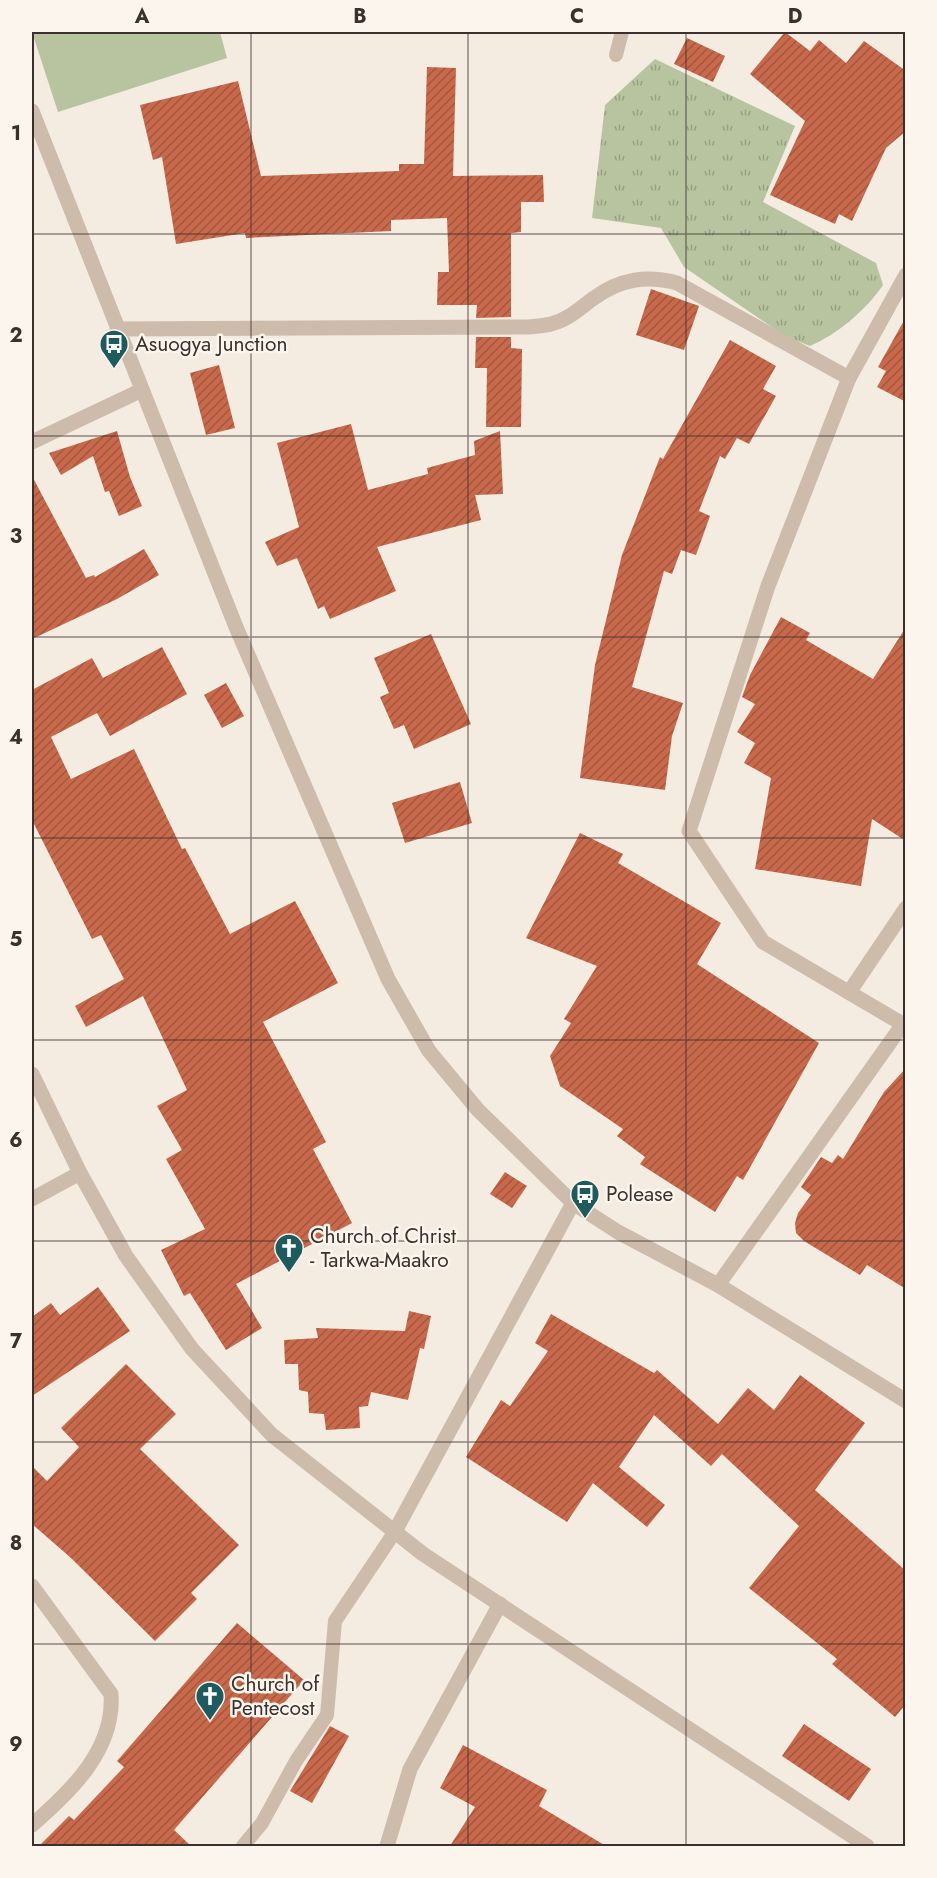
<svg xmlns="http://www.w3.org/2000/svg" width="937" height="1878" viewBox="0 0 937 1878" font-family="Jost,sans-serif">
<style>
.grass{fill:url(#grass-tufts)}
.pitch{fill:#b8c4a0}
.building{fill:url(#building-hatch)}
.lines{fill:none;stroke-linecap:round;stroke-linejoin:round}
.service{stroke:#cdbbac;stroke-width:14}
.minor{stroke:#cdbbac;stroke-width:15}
.tertiary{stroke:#cdbbac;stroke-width:15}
.grid{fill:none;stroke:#3b302b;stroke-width:1.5;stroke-opacity:0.55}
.labels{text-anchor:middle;stroke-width:5;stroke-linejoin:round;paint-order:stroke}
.poi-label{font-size:21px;fill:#3b302b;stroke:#fbf5ee;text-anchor:start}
.neatline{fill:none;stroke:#3b302b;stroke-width:2}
.grid-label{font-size:20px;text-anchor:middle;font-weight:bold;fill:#3b302b}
</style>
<defs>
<pattern id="grass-tufts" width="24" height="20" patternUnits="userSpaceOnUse" patternTransform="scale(1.5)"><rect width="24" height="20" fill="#b8c4a0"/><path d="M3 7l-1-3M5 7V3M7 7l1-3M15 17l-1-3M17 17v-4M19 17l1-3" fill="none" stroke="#97a083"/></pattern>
<pattern id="building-hatch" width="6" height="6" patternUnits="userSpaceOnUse" patternTransform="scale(1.5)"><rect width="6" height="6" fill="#c8694b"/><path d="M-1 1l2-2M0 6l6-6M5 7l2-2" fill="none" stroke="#a4573f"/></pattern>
</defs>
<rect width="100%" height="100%" fill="#f4ebe1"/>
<path class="grass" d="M655,59l140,67 -32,76 113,61 7,22c-17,25 -45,49 -73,61l-25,-10 -101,-69 -23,-39 -69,-10 13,-113z"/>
<polygon class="pitch" points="32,32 220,32 227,58 58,112"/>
<g class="building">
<polygon points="785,32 810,51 819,40 846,63 864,41 906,71 906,131 886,148 852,221 839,214 835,224 770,195 805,121 750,74"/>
<polygon points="687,38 725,56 713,82 674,64"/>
<polygon points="427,67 456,68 453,176 543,175 544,202 521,202 521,232 511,233 511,317 476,318 477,305 437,305 438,272 449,272 447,218 391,220 391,231 246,238 245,233 176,244 162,157 153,160 140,105 238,81 261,176 399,171 399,164 424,164"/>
<polygon points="651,289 699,306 684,350 636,335"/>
<polygon points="906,317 906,402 877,387 886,371 878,367"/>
<polygon points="476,337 511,337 511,348 522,349 521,427 486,427 487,368 475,368"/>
<polygon points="730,340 776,366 763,389 776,396 749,444 737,438 725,459 720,456 699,511 710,516 696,555 681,550 672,574 664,571 632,687 683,703 672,736 665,790 580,778 595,665 622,555 660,457 663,459"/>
<polygon points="219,365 235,428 206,435 190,373"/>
<polygon points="351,424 368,490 428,474 427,468 475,455 474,441 500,431 503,494 475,495 481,520 377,547 396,591 330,619 324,606 318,609 297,558 277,566 265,542 299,527 277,443"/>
<polygon points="117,431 130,477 142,506 119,516 109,491 105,492 93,456 61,475 49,453"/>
<polygon points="32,476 86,578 94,575 95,577 144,549 159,575 117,599 32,639"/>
<polygon points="781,617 810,633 806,640 873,679 906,627 906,841 872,819 861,886 755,869 771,778 744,763 755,743 737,732 755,704 742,697 750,675"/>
<polygon points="431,634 471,724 414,749 404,725 394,729 380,697 389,693 374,658"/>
<polygon points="162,647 187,694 110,736 97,713 51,737 71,779 134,749 182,849 185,848 230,934 295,901 338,983 263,1022 326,1142 313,1149 352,1223 236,1284 262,1328 226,1350 190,1293 184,1296 161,1250 205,1229 166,1159 182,1150 157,1106 187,1090 143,996 86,1027 75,1006 124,979 101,935 92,939 32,820 32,690 92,658 103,678"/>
<polygon points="226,683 244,716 222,728 204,695"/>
<polygon points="460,782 472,823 405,843 392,803"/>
<polygon points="580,833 623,854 618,863 721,923 697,964 819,1043 743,1180 737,1176 715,1212 640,1164 645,1157 617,1136 623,1129 560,1086 550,1056 571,1023 564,1019 597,966 526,938"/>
<polygon points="906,1068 906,1289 867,1265 860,1275 804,1241 796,1233 795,1223 798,1213 811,1195 801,1187 821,1157 832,1163 838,1155 843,1159 884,1092"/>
<polygon points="505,1172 527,1186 512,1208 490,1194"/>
<polygon points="98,1287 130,1331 32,1396 32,1317 51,1303 60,1315"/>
<polygon points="409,1311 431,1316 424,1349 420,1348 408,1400 371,1392 368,1406 359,1407 360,1428 326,1430 324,1414 309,1413 308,1392 299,1390 298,1364 285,1364 284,1340 318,1338 316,1328 405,1331"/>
<polygon points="551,1314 654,1373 657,1370 718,1424 748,1388 774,1410 800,1375 865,1423 815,1490 906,1571 906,1704 895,1717 832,1664 837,1659 749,1588 799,1526 722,1454 711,1466 654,1415 619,1467 665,1505 647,1527 593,1483 567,1522 466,1457 501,1400 510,1406 548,1351 535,1343"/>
<polygon points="126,1364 176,1414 140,1449 239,1545 191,1593 197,1599 155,1641 71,1558 32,1524 32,1466 47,1481 79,1447 61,1428"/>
<polygon points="237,1623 304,1680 174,1830 191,1846 39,1846 69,1816 74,1820 124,1767 117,1761"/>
<polygon points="804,1724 871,1769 849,1801 782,1756"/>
<polygon points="330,1726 349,1736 312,1803 290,1791"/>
<polygon points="463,1745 547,1790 539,1806 606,1846 450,1846 475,1807 440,1788"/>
</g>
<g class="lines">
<g class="service">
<polyline points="616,55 622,32"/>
<polyline points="243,1846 262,1823 296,1761 327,1715 335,1621 394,1533"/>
</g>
<g class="minor">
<polyline points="906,275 849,378 768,586 689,831 763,942 906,1026"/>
<path d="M117,329l411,-2c7,-1 16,-1 23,-3 17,-4 29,-16 43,-26 26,-19 52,-23 83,-15l172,95"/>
<polyline points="32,442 142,390"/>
<polyline points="850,991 906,908"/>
<polyline points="32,1074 80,1173 126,1256 192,1349 272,1435 423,1554 867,1846"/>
<polyline points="32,1199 80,1173"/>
<polyline points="718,1285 903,1024"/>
<polyline points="394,1533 573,1203"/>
<path d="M32,1586l79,108c4,56 -41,98 -79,131"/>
<polyline points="387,1846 410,1769 500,1604"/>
</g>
<polyline class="tertiary" points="32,111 236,627 388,979 429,1051 478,1110 573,1203 618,1232 718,1285 906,1401"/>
</g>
<path class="grid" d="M251,32v1814M468,32v1814M686,32v1814M32,234h874M32,436h874M32,637h874M32,838h874M32,1040h874M32,1241h874M32,1442h874M32,1644h874"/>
<defs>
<g id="bus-pin" transform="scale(1.5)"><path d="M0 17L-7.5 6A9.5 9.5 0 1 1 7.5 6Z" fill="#1f5a5e" stroke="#fbf5ee"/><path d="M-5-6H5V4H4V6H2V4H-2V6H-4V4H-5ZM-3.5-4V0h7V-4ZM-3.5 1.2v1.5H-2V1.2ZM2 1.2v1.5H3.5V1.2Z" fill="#fff"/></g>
<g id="church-pin" transform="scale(1.5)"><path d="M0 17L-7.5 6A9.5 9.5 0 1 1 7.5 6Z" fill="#1f5a5e" stroke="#fbf5ee"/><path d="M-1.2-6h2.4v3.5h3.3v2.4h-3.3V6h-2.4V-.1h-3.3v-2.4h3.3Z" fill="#fff"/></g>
</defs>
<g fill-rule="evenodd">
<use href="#bus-pin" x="114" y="344"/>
<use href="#bus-pin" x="585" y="1194"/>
<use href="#church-pin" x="289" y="1248"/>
<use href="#church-pin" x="210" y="1696"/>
</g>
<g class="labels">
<g class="poi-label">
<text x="135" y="351">Asuogya Junction</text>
<text x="606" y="1201">Polease</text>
<text x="310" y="1243">Church of Christ<tspan x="310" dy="24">- Tarkwa-Maakro</tspan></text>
<text x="231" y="1691">Church of<tspan x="231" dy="24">Pentecost</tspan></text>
</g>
</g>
<rect width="937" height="1878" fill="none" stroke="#fbf5ee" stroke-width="66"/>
<rect x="33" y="33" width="871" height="1812" class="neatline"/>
<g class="grid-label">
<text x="142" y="23">A</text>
<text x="360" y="23">B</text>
<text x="577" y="23">C</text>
<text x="795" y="23">D</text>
<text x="16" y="140">1</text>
<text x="16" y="342">2</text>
<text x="16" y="543">3</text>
<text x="16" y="744">4</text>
<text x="16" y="946">5</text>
<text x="16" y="1147">6</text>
<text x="16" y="1348">7</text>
<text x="16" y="1550">8</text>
<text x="16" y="1751">9</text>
</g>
</svg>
